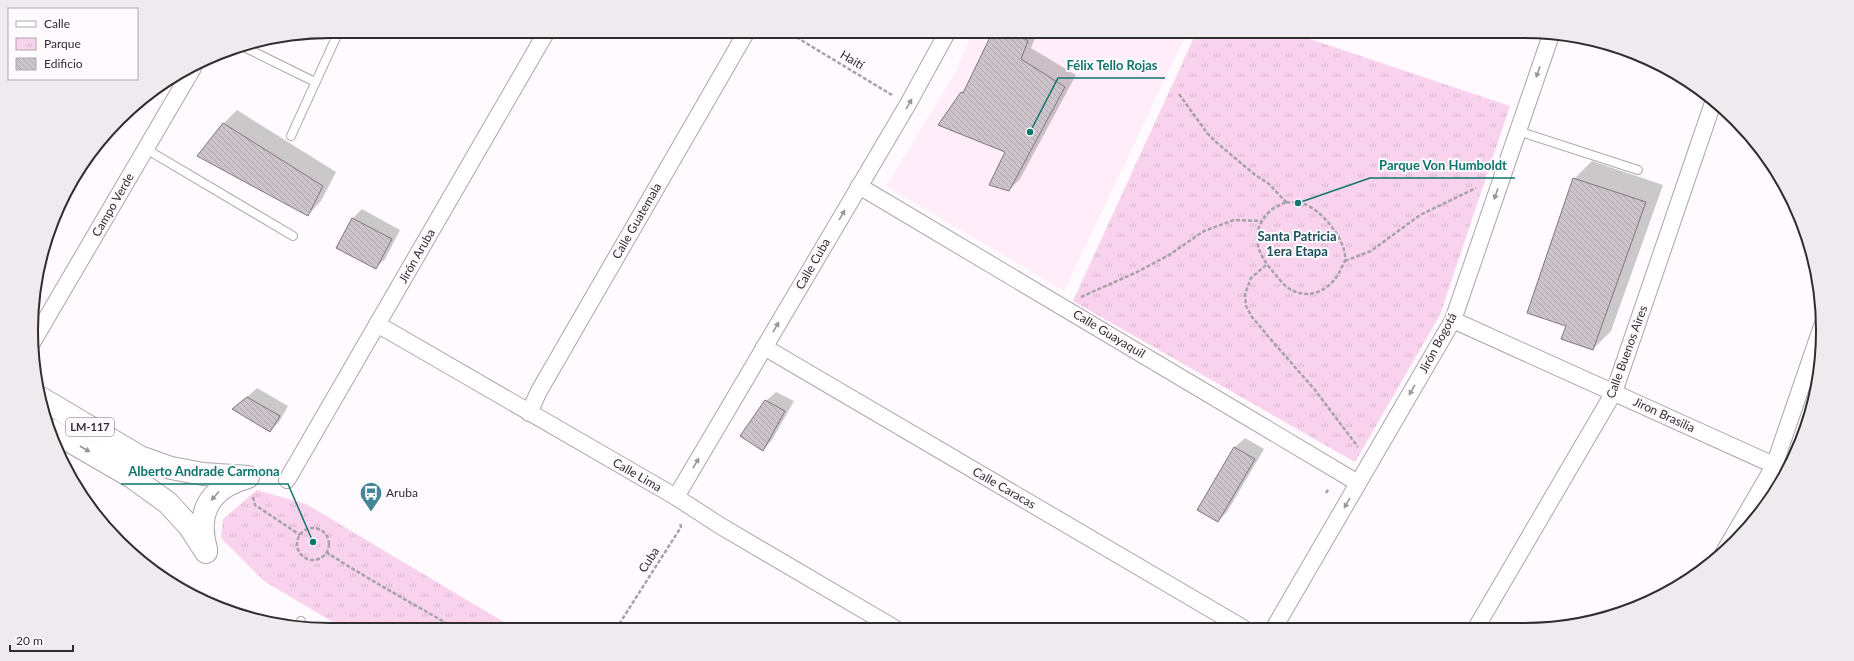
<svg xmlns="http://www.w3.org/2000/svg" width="1854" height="661" viewBox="0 0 1854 661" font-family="Lato,sans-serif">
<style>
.built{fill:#ffeef9}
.park{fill:url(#park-tufts)}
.shadow{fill:#0003}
.building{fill:url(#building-back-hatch);stroke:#80777d}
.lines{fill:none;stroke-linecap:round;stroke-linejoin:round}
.lane-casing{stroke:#aea5ab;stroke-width:10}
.street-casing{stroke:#aea5ab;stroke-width:18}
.primary-casing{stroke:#aea5ab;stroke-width:24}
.path{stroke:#a6a2a5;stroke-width:2.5;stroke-dasharray:4 2;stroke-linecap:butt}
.lane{stroke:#fff;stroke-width:8}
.street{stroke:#fff;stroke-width:16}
.primary{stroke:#fff;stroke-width:22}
.oneway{fill:#989697}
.labels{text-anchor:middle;stroke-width:4;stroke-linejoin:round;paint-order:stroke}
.shield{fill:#fefafd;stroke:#6e6a6d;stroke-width:1}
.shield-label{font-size:11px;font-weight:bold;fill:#302d2f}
.street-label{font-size:12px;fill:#302d2f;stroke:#fefafd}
.poi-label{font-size:12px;fill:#302d2f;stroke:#fefafd;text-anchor:start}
.neighbourhood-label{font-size:13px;font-weight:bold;fill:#1a515e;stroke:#fefafd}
.rim{fill:none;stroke:#302d2f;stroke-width:2}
.leader{fill:none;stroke:#0f766e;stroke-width:1.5}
.callout-dot{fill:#0f766e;stroke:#fefafd;stroke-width:1.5}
.callout-label{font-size:13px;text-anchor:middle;font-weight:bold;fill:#0f766e;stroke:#fefafd;stroke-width:4;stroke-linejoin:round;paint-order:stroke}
</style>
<defs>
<pattern id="park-tufts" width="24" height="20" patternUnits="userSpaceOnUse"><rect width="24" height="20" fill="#f9d3ed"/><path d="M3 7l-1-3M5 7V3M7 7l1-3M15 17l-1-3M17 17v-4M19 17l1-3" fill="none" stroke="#d6b5cc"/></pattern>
<pattern id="building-back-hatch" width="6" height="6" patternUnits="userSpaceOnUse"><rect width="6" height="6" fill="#cdc3ca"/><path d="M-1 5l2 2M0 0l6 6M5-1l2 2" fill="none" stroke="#b0a8ae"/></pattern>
</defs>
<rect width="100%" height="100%" fill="#fefafd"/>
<polygon class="built" points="973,31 1188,31 1064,291 886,186 953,77"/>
<g class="park">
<polygon points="1197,31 1286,31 1510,106 1440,315 1355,462 1073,301"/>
<polygon points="257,490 306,504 517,630 346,630 264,581 221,538 223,519"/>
</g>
<g class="shadow">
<polygon points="994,31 1038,31 1031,48 1076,75 1020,179 1009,190 1007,152 940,124 962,92 968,86"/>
<polygon points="237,110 336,172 321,201 308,215 224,123"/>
<polygon points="1592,161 1663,185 1611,331 1593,349 1574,179"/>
<polygon points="362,209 400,230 385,259 376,268 337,247 353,218"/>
<polygon points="257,388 288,406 279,422 270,431 233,409"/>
<polygon points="776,392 794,401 772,440 763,450 766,401"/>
<polygon points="1245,438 1264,449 1227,512 1218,521 1198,509 1235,447"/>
</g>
<g class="building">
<polygon points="993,31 1012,31 1028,41 1021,59 1065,87 1009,191 989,185 1005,152 938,125 961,92 963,93"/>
<polygon points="223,123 323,186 308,216 197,156"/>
<polygon points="1573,178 1646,202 1593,350 1561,339 1566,326 1527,313"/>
<polygon points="352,218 392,239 376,269 336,248"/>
<polygon points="247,397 280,416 270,432 232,409"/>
<polygon points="765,400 785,411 763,451 740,436"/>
<polygon points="1234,447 1255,459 1218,522 1197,510"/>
</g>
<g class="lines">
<g class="lane-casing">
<g id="lane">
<polyline points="242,46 315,82"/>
<polyline points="1518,131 1638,170"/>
<polyline points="291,136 339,31"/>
<polyline points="146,149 293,236"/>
<polyline points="297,626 301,621"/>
</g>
</g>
<g class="street-casing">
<g id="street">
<polyline points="859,186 1358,483"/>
<polyline points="1453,320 1787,471"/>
<polyline points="377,324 676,497 719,525 896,629"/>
<polyline points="32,343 193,68"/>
<polyline points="764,347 1243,628"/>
<polyline points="529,413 539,391 747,31"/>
<polyline points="287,480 547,31"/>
<polyline points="676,497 908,104 948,31"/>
<polyline points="1724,552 1774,466 1822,326"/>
<polyline points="1274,628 1453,320 1551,35"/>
<polyline points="1476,628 1614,392 1714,100"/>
</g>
</g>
<g class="primary-casing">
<g id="primary">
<polyline points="39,397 140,457 171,468 203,474 248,477"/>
<polyline points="51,430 132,477 168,503 189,526 206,552"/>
<path d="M206,549c-10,-36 3,-60 39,-71"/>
</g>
</g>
<g class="path">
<polyline points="786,31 892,95"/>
<polyline points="1179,94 1207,133 1216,142 1254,174 1269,184 1286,202"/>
<path d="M1286,202c6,1 13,0 18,2 18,6 43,37 41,56 -1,4 -4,8 -5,11 -10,20 -33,31 -53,16 -4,-3 -8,-8 -12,-13 -18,-20 -27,-41 -5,-63 4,-4 11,-6 16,-9z"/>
<polyline points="1345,261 1371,251 1420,215 1476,188"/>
<polyline points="1266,265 1251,278 1245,294 1246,306 1252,317 1273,342 1315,390 1358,447"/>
<polyline points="1081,297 1137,272 1169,255 1204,231 1234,220 1262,221"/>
<polyline points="1326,493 1329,488"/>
<polyline points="253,497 255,505 300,535"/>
<circle cx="313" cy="544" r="16"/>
<path d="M326,552c43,28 88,52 132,78"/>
<polyline points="616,629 681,527 680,523"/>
</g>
<use href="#lane" class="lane"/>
<use href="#street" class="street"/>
<use href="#primary" class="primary"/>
</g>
<defs><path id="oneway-solid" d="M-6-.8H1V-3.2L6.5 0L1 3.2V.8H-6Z"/></defs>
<g class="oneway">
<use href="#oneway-solid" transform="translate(1538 72) rotate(109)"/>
<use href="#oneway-solid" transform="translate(909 104) rotate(-60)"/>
<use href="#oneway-solid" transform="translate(1496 194) rotate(109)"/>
<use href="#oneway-solid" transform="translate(842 215) rotate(-60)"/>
<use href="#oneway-solid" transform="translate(776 327) rotate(-60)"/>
<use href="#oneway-solid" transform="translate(1412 390) rotate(120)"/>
<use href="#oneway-solid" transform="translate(85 449) rotate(30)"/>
<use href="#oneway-solid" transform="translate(696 463) rotate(-59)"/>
<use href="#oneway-solid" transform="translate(215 496) rotate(131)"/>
<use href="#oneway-solid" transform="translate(1347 503) rotate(120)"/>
</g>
<defs>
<g id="bus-pin" transform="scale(1.15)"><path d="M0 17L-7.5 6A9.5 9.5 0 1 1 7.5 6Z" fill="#458798" stroke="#fefafd"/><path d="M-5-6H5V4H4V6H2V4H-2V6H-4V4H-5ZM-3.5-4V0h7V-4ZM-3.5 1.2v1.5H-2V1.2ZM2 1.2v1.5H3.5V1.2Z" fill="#fff"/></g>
</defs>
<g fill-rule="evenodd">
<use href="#bus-pin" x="371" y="493"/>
</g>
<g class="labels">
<rect class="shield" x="66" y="418" width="48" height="18" rx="3"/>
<g class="shield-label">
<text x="90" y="431">LM-117</text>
</g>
<g class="street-label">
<text transform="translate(852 60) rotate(31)" y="4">Haití</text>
<text transform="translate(113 205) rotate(-60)" y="4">Campo Verde</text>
<text transform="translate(637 221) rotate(-60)" y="4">Calle Guatemala</text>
<text transform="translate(417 256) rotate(-60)" y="4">Jirón Aruba</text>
<text transform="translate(813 264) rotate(-60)" y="4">Calle Cuba</text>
<text transform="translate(1109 334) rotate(31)" y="4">Calle Guayaquil</text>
<text transform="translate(1438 343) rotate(-62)" y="4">Jirón Bogotá</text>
<text transform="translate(1627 352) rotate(-70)" y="4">Calle Buenos Aires</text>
<text transform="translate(1664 415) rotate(25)" y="4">Jiron Brasilia</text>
<text transform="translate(637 475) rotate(30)" y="4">Calle Lima</text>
<text transform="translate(1004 488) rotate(30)" y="4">Calle Caracas</text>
<text transform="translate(649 560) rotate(-57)" y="4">Cuba</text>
</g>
<g class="poi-label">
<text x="386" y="497">Aruba</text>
</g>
<g class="neighbourhood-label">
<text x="1297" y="241">Santa Patricia<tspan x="1297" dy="15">1era Etapa</tspan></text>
</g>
</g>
<path d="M0 0H1854V661H0ZM330 38H1524A292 292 0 0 1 1816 330V331A292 292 0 0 1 1524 623H330A292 292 0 0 1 38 331V330A292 292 0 0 1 330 38Z" fill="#eeeaed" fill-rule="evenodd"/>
<path class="rim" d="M330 38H1524A292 292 0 0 1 1816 330V331A292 292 0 0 1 1524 623H330A292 292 0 0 1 38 331V330A292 292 0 0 1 330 38Z"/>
<path class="leader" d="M1030 132L1058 78H1165M1298 203L1370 178H1515M313 542L288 484H121"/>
<g class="callout-dot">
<circle cx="1030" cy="132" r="4"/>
<circle cx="1298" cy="203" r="4"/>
<circle cx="313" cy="542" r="4"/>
</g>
<g class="callout-label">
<text x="1112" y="70">Félix Tello Rojas</text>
<text x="1443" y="170">Parque Von Humboldt</text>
<text x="204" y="476">Alberto Andrade Carmona</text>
</g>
<rect x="8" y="8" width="130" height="72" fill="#fefafd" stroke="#aca8ab"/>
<rect x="16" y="21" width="20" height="6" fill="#ffffff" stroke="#aca8ab"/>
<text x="44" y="28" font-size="12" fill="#302d2f">Calle</text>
<rect x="16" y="38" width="20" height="12" fill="url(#park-tufts)" stroke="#aca8ab"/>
<text x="44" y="48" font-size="12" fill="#302d2f">Parque</text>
<rect x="16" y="58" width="20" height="12" fill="url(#building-back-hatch)" stroke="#aca8ab"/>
<text x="44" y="68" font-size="12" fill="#302d2f">Edificio</text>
<path d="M10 645v6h63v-6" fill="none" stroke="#302d2f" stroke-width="2"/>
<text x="16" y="645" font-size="12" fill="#302d2f" stroke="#fefafd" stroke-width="3" paint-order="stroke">20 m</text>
</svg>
